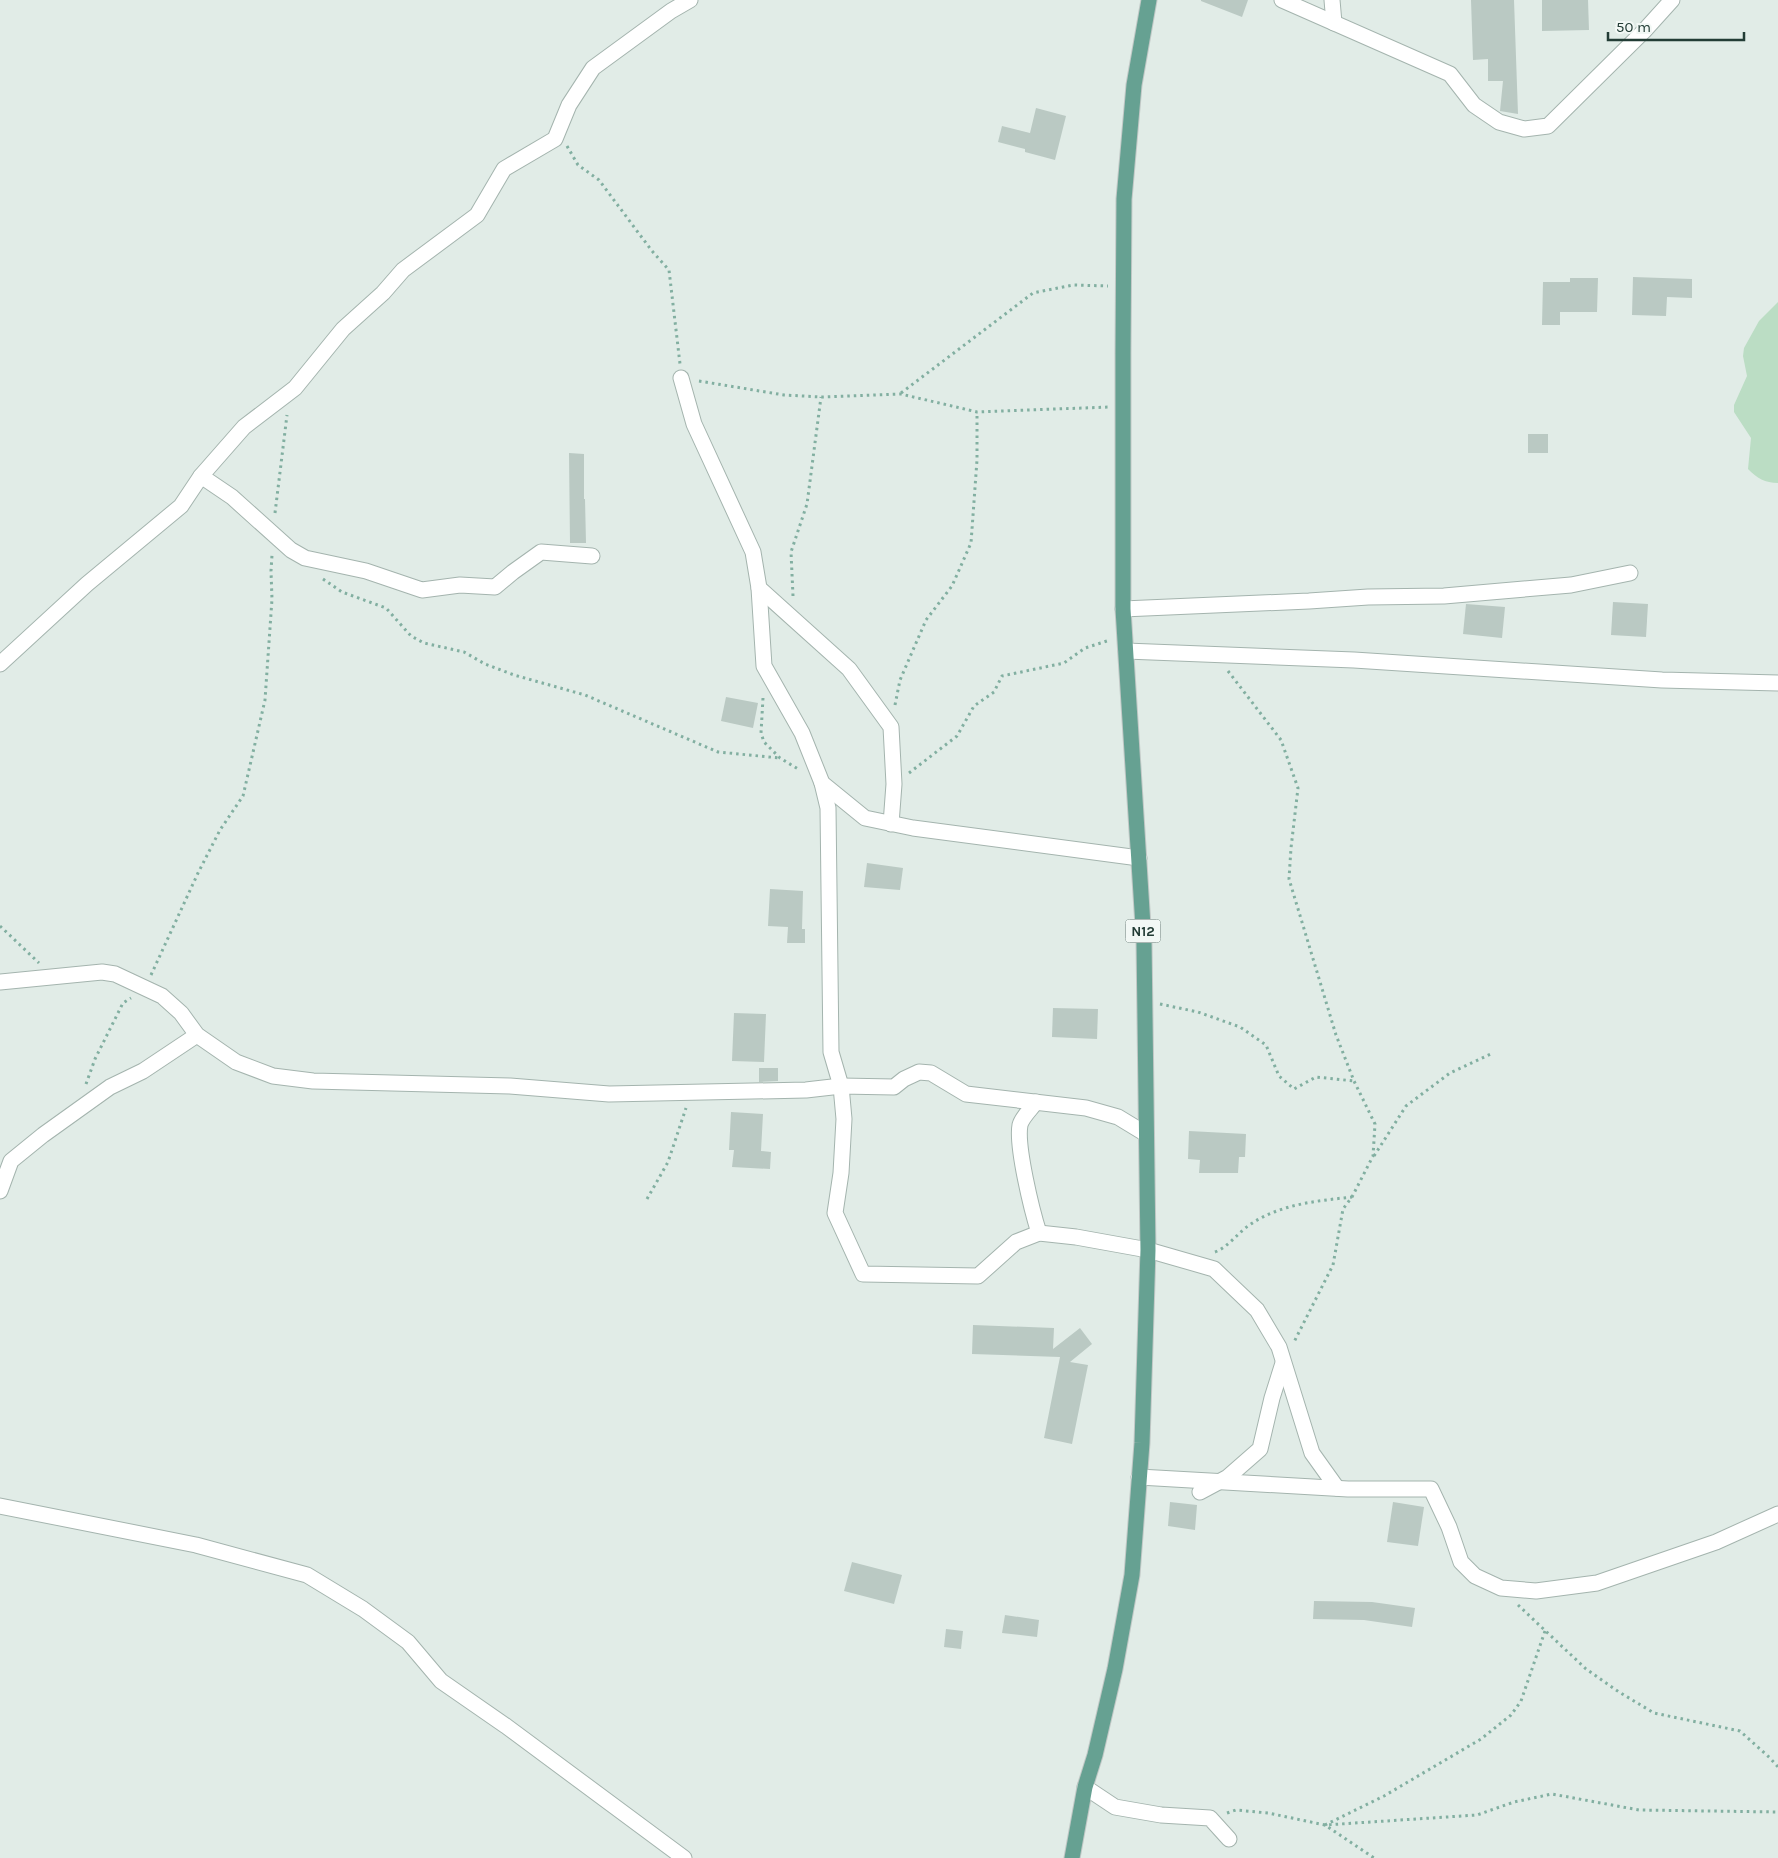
<svg xmlns="http://www.w3.org/2000/svg" width="1778" height="1858" viewBox="0 0 1778 1858" font-family="Karla,sans-serif">
<style>
.green{fill:#bbddc4}
.building{fill:#bac9c3}
.lines{fill:none;stroke-linecap:round;stroke-linejoin:round}
.minor-casing{stroke:#a4b4ae;stroke-width:17}
.major-casing{stroke:#c1c8c6;stroke-width:17}
.path{stroke:#82afa1;stroke-width:3;stroke-dasharray:2.5 4;stroke-linecap:butt}
.minor{stroke:#fff;stroke-width:15}
.major{stroke:#66a192;stroke-width:15}
.labels{text-anchor:middle;stroke-width:4;stroke-linejoin:round;paint-order:stroke}
.shield{fill:#f2f8f5;stroke:#60746f;stroke-width:1}
.shield-label{font-size:14px;font-weight:bold;fill:#223c35}
</style>
<rect width="100%" height="100%" fill="#e1ece7"/>
<path class="green" d="M1778,302v181c-13,0 -21,-5 -30,-14l3,-31 -17,-26v-7l13,-29 -4,-20 1,-8 15,-27z"/>
<g class="building">
<polygon points="1201,0 1248,0 1242,17 1201,1"/>
<polygon points="1471,0 1514,0 1518,114 1500,111 1503,81 1488,81 1488,59 1473,60"/>
<polygon points="1542,0 1588,0 1589,30 1542,31"/>
<polygon points="1036,108 1066,116 1055,160 1025,152 1025,149 998,142 1002,126 1030,133"/>
<polygon points="1633,277 1692,279 1692,298 1667,297 1666,316 1632,315"/>
<polygon points="1570,278 1598,278 1597,312 1560,312 1560,325 1542,325 1543,282 1570,282"/>
<rect x="1528" y="434" width="20" height="19"/>
<polygon points="569,453 584,454 584,499 585,499 586,543 570,543"/>
<polygon points="1613,602 1648,604 1646,637 1611,635"/>
<polygon points="1466,604 1505,607 1502,638 1463,634"/>
<polygon points="726,697 758,703 753,728 721,721"/>
<polygon points="867,863 903,868 900,890 864,887"/>
<polygon points="770,889 803,891 802,929 805,929 805,943 787,943 788,927 768,926"/>
<polygon points="1053,1008 1098,1009 1097,1039 1052,1037"/>
<polygon points="734,1013 766,1014 764,1062 732,1061"/>
<polygon points="759,1068 778,1068 778,1081 759,1082"/>
<polygon points="731,1112 763,1114 761,1151 771,1152 770,1169 732,1167 734,1150 729,1150"/>
<polygon points="1189,1131 1246,1134 1245,1157 1239,1157 1238,1173 1199,1173 1200,1160 1188,1159"/>
<polygon points="973,1325 1054,1328 1053,1349 1080,1328 1092,1344 1070,1362 1088,1365 1072,1444 1044,1438 1060,1357 972,1354"/>
<polygon points="1170,1502 1197,1505 1195,1530 1168,1526"/>
<polygon points="1393,1502 1424,1507 1418,1546 1387,1542"/>
<polygon points="852,1562 902,1575 894,1604 844,1591"/>
<polygon points="1314,1601 1372,1602 1415,1608 1412,1627 1364,1620 1313,1619"/>
<polygon points="1005,1615 1039,1620 1037,1637 1002,1633"/>
<polygon points="946,1629 963,1631 961,1649 944,1647"/>
</g>
<g class="lines">
<g class="minor-casing">
<g id="minor">
<polyline points="1282,0 1450,74 1474,105 1499,122 1524,129 1548,126 1644,31 1672,0"/>
<polyline points="1332,0 1334,23"/>
<polyline points="681,378 694,424 753,552 759,588 849,669 891,727 894,784 891,824"/>
<polyline points="201,476 232,497 291,550 305,558 366,571 422,590 460,585 495,587 513,572 541,552 592,556"/>
<polyline points="759,588 764,666 802,733 822,783 865,818 913,828 1139,858"/>
<polyline points="1123,609 1309,601 1368,597 1444,596 1571,585 1630,573"/>
<polyline points="1126,651 1354,660 1662,680 1778,683"/>
<polyline points="0,664 87,584 181,506 201,476 244,427 295,388 343,329 383,293 403,270 477,215 504,169 555,139 569,105 593,68 671,11 690,0"/>
<polyline points="822,783 828,808 831,1052 841,1086 844,1119 841,1173 835,1213 863,1274 978,1276 1016,1242 1039,1233 1076,1237 1148,1250 1214,1269 1257,1310 1279,1347 1312,1453 1337,1488"/>
<polyline points="0,982 102,972 115,974 162,996 181,1013 197,1035 236,1062 273,1076 313,1081 510,1086 609,1094 806,1090 841,1086 894,1087 904,1079 919,1072 931,1073 966,1094 1086,1108 1118,1117 1146,1134"/>
<path d="M1036,1102c-5,7 -14,15 -16,23 -4,21 12,86 19,108"/>
<polyline points="0,1191 11,1161 43,1135 110,1087 143,1071 197,1035"/>
<polyline points="1139,1477 1348,1489 1431,1489 1449,1527 1461,1562 1475,1576 1501,1588 1536,1591 1597,1583 1716,1542 1778,1514"/>
<polyline points="1200,1492 1228,1477 1260,1449 1272,1398 1283,1363"/>
<polyline points="0,1506 196,1545 307,1575 363,1609 408,1642 441,1681 506,1726 684,1858"/>
<polyline points="1085,1787 1115,1807 1161,1815 1210,1818 1229,1839"/>
</g>
</g>
<g class="major-casing">
<polyline id="major" points="1072,1858 1085,1787 1095,1755 1115,1669 1132,1575 1142,1443 1148,1250 1144,942 1123,609 1123,354 1124,199 1134,85 1149,0"/>
</g>
<g class="path">
<polyline points="567,146 578,165 599,180 652,251 669,270 680,364"/>
<polyline points="699,381 784,395 821,397 901,394 977,412 1109,407"/>
<polyline points="901,393 1033,293 1073,285 1108,286"/>
<polyline points="275,513 287,415"/>
<polyline points="323,579 342,592 386,608 411,636 424,643 464,652 485,664 514,675 585,695 718,752 780,758"/>
<polyline points="793,596 791,552 807,504 821,397"/>
<polyline points="1228,671 1281,740 1298,788 1291,848 1289,879 1336,1035 1354,1081 1375,1124 1373,1156 1352,1197 1343,1209 1333,1265 1294,1342"/>
<polyline points="763,698 761,733 764,742 780,758 798,769"/>
<polyline points="895,705 900,680 926,620 952,586 971,543 977,460 977,412"/>
<polyline points="909,773 957,736 974,706 994,692 1002,676 1064,663 1085,648 1110,640"/>
<polyline points="0,926 39,963"/>
<polyline points="151,975 198,873 220,830 243,796 265,700 272,599 271,571 272,555"/>
<polyline points="1160,1004 1198,1012 1240,1027 1266,1045 1279,1076 1294,1089 1316,1077 1354,1081"/>
<polyline points="86,1084 95,1059 123,1003 131,998"/>
<polyline points="1374,1156 1406,1106 1450,1073 1493,1053"/>
<polyline points="647,1199 668,1162 686,1108"/>
<path d="M1215,1252c13,-5 22,-18 33,-26 31,-22 68,-25 104,-29"/>
<polyline points="1518,1605 1586,1669 1619,1692 1654,1713 1740,1731 1770,1758 1778,1767"/>
<polyline points="1545,1631 1521,1701 1511,1715 1481,1739 1384,1796 1325,1825 1477,1815 1514,1802 1552,1794 1639,1810 1778,1812"/>
<polyline points="1227,1813 1236,1810 1268,1813 1325,1825 1374,1858"/>
</g>
<use href="#minor" class="minor"/>
<use href="#major" class="major"/>
</g>
<g class="labels">
<rect class="shield" x="1125.5" y="919.5" width="35" height="23" rx="4"/>
<g class="shield-label">
<text x="1143" y="936">N12</text>
</g>
</g>
<path d="M1608 32v8h136v-8" fill="none" stroke="#223c35" stroke-width="2.5"/>
<text x="1616" y="32" font-size="15" fill="#223c35" stroke="#f2f8f5" stroke-width="4" paint-order="stroke">50 m</text>
</svg>
